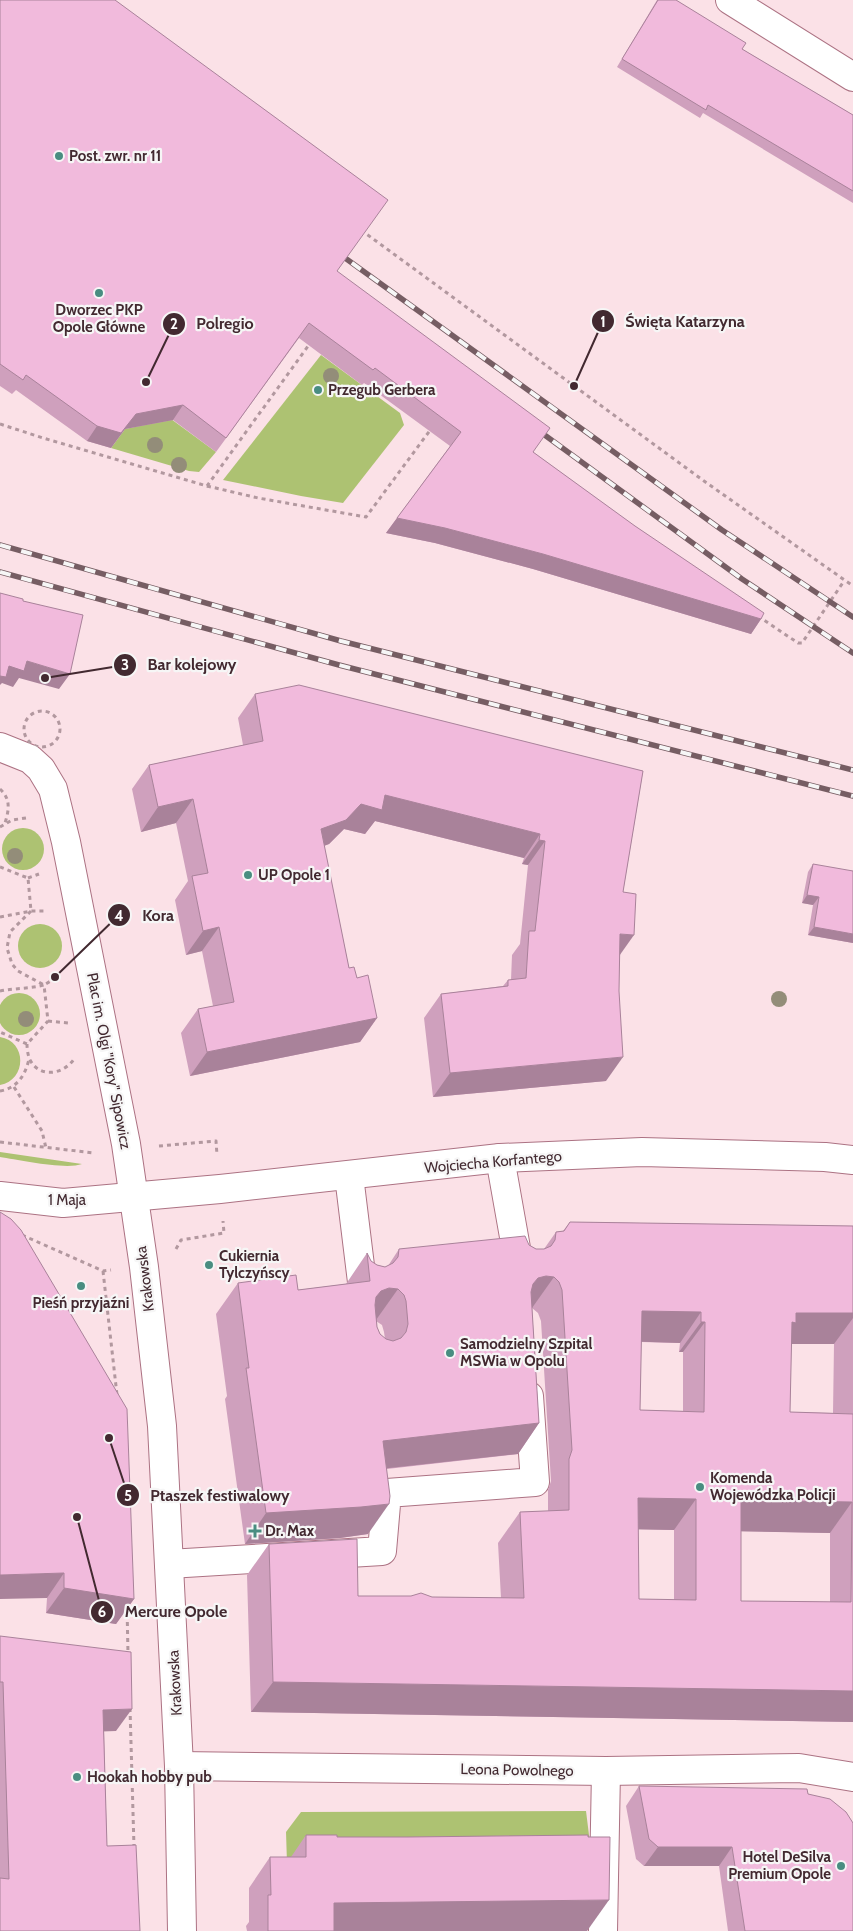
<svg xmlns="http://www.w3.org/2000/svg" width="853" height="1931" viewBox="0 0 853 1931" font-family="Cabin,sans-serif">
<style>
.green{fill:#adc272}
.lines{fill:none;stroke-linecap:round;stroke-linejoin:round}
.minor-casing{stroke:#ac7283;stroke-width:30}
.path{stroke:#b2989f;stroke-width:3;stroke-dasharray:4 4;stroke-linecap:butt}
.minor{stroke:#fff;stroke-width:28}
.rail-casing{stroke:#765d63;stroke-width:5.5}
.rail{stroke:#f6f6f6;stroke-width:4;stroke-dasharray:11;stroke-linecap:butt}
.tree{fill:#938d79}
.wall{fill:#cfa0bd;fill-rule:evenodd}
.shaded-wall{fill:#a9829a}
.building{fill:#f1badc;stroke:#a9829a;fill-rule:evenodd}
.poi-dot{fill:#498d81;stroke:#f6f6f6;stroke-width:2}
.labels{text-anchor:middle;stroke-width:4.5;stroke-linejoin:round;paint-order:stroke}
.poi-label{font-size:15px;font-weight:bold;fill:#422930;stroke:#f6f6f6;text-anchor:start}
.street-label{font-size:15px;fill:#422930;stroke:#f6f6f6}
.leader{fill:none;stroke:#422930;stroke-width:2}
.callout-dot{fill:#422930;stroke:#f6f6f6;stroke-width:2}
.mark-label{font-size:15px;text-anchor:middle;font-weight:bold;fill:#fff}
.callout-label{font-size:16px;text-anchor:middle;font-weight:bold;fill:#422930;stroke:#f6f6f6;stroke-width:4.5;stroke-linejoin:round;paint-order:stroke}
</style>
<rect width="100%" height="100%" fill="#fbe1e7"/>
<g class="green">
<polygon points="321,355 400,413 404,425 343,503 301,496 223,480"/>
<polygon points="171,419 216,452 199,472 189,471 111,448 125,429"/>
<circle cx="23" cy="849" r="21"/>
<circle cx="40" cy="946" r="22"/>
<circle cx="19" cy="1014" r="21"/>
<path d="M0,1037c27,4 27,43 0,48z"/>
<path d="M0,1152l82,12c-16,6 -63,-4 -82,-7z"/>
<polygon points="586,1811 592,1859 287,1863 286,1832 301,1812"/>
</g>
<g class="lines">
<g class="minor-casing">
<g id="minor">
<polyline points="730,0 853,77"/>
<polyline points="0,747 30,759 41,769 53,789 66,842 126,1144 144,1267 162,1426 179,1766 182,1931"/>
<polyline points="500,1158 519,1265"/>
<polyline points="349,1176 362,1282"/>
<polyline points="0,1196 63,1203 220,1189 500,1158 642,1152 825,1157 853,1160"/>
<polyline points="169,1564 382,1551 387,1493 535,1482 529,1396"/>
<polyline points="179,1766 606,1771 799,1768 853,1777"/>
<polyline points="603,1931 606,1771"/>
</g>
</g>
<g class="path">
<polyline points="361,230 704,481 853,586"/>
<polyline points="0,424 43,438 207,486 311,342"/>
<polyline points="207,486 258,498 366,517 431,429"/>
<polyline points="758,616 798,643 802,643 844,581"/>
<circle cx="42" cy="729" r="18"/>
<path d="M0,789c11,10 9,21 5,34"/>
<polyline points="0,827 12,820 26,818"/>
<polyline points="0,867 28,878 31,911"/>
<polyline points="28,878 39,874"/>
<polyline points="31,911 10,932 7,948 12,964 18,971 44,985 59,976"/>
<polyline points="0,917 31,911 45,911"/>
<path d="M0,991c15,-3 29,-2 44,-6l4,36 -21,23 -27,-12"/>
<polyline points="48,1021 68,1023"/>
<path d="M27,1044c0,5 1,12 3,16 10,19 34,14 44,-1"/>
<polyline points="14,1087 42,1131 46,1148"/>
<path d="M0,1091c17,-3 25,-15 29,-32"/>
<polyline points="0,1142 94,1153"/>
<polyline points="159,1146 216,1141 217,1155"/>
<polyline points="22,1235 103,1271 111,1270"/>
<polyline points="176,1249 181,1240 224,1233 223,1221"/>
<polyline points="103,1271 117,1395"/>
<polyline points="127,1606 128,1654"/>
<polyline points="130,1708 134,1847"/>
</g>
<use href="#minor" class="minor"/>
<g class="rail-casing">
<g id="rail">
<polyline points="334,250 722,530 853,617"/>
<polyline points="535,428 742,579 853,653"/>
<polyline points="0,545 341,641 853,770"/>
<polyline points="0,572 339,665 853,796"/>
</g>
</g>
<use href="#rail" class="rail"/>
</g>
<g class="tree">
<circle cx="331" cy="376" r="8"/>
<circle cx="155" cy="445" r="8"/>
<circle cx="179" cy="465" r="8"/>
<circle cx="15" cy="856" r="8"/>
<circle cx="779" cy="999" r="8"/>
<circle cx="26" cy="1019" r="8"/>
</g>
<g class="wall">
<polygon points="0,0 337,272 533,452 761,619 751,634 533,569 435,543 386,533 450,446 364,383 362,385 299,338 216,452 173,420 125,429 111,448 87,441 16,390 12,394 0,386"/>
<polygon points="657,0 676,0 742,49 853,115 853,203 703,113 700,118 617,67"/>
<polygon points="255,694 643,771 623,892 620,956 606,1081 433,1097 424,1018 441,994 503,986 508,980 511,980 512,955 520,944 528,865 522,864 524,858 375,821 365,834 344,829 329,844 324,846 349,968 357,978 377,1018 360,1042 190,1076 181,1033 198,1009 213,1006 202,951 186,955 175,900 188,881 176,823 141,832 132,789 149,765 243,745 238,718"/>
<polygon points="813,864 853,943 808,935 813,905 802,903 808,872"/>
<polygon points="0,1212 134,1599 116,1624 46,1613 47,1598"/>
<path d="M570,1222l283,4v496l-602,-10 -4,-137 22,-31 89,52 143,2 -3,-55 22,-31 28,-1v-21l3,-9 -10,-160 -3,-8 -6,-5 7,115 -21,31 -131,15 -19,65 -28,4 -95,6 -20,-145 2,-3 -11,-82 22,-31 60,7 48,-6 21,-31 4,8 6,4 8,2 3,-1 11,-17 130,-4 7,4h8l12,-17 7,-1zM376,1321l6,4 2,7 1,7 -5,-5 -3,-7zM641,1342l39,1 -1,9h4v59l-43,-1zM791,1344h43l-1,69 -43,-1zM638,1529l36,1v70l-35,-1zM741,1531l89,2v69l-89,-1z"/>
<polygon points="0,1636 116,1731 104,1731 107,1846 0,1931"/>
<polygon points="639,1786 808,1794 853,1931 728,1931 719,1866 644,1866 636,1859 626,1806"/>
<polygon points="306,1835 337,1837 587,1931 247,1931 246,1926 249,1922 249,1888 270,1857 291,1857"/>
</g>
<g class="shaded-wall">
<polygon points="183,405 173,420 125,429 111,448 87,441 97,426 136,414"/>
<polygon points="397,518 445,528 543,554 761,619 751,634 533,569 435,543 386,533"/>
<polygon points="27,661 70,674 59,689 19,678 13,687 2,683 0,685 0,676 9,666"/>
<polygon points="385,795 540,834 524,858 375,821 365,834 344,829 329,844 304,853 321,829 361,804"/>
<polygon points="193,799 176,823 141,832 158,807"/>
<polygon points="539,840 545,841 528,865 522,864"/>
<polygon points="807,895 819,897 813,905 802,903"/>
<polygon points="219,927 202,951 186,955 203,931"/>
<polygon points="814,927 853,934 853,943 808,935"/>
<polygon points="620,934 634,935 617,959"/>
<polygon points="377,1018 360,1042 190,1076 207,1052"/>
<polygon points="623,1057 606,1081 433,1097 450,1073"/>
<polygon points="546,1276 554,1277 532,1308 525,1306 533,1284 538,1278"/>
<polygon points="389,1288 398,1289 376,1320 367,1319 376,1297 381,1291"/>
<polygon points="642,1311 701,1312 680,1343 620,1341"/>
<polygon points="796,1313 853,1313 853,1318 834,1344 781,1344"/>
<polygon points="701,1322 705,1322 683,1352 679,1352"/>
<polygon points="539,1423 518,1454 362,1471 383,1441"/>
<polygon points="638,1498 696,1499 674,1530 616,1529"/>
<polygon points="741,1500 852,1502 830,1533 720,1531"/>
<polygon points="389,1504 368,1534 340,1538 245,1544 266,1513"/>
<polygon points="64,1573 47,1598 0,1599 0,1575"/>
<polygon points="64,1588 134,1599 116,1624 46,1613"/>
<polygon points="273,1682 853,1691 853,1722 251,1712"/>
<polygon points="132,1709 116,1731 88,1732 103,1710"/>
<polygon points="658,1847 732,1847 719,1866 644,1866"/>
<polygon points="609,1900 587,1931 314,1931 334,1903"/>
</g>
<g class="building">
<polygon points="0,0 115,0 388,200 337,271 550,428 533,452 635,526 764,613 761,619 543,554 445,528 397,518 461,432 375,368 373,370 309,323 226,438 183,405 136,414 121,433 97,426 26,375 23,380 0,364"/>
<polygon points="658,0 676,0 746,43 742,49 853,115 853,191 708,105 706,110 622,59"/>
<polygon points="0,593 23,599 23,601 83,615 70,674 27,661 24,671 9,666 6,677 0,676"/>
<polygon points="299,685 643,771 623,892 636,894 634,935 620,934 619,991 623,1057 450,1073 441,994 508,986 508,980 526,978 529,931 535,931 545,841 539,840 540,834 385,795 382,810 361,804 346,820 321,829 349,968 354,967 357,978 368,975 377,1018 207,1052 198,1009 234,1002 219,927 203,931 192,876 208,873 193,799 158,807 149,765 263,741 255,694"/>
<polygon points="813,864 853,871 853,934 814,927 819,897 807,895"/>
<polygon points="0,1212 11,1219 21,1230 127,1409 134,1599 64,1588 64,1573 0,1575"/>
<path d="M570,1222l283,4v87h-57v10l-4,-1 -2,90 63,2v277l-580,-9 -4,-138 88,-5 1,57h53l10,-3 11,4 92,1 -4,-86 49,-2v-51l3,-9 -10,-160 -3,-8 -5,-5 -8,-1 -8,2 -5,6 -2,8 8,131 -156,18 7,55 -1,8 -28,3 -95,6 -20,-145h3l-11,-85 58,-8 2,15 72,-9 -3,-28 4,8 6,4 8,2 8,-4 5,-6 1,-8 126,-13 4,9 7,4h8l7,-3 4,-6 1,-8 8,-1zM389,1288l9,1 6,6 2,6 2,23 -2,8 -5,6 -8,3 -7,-2 -6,-5 -3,-7 -2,-22 1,-8 5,-6zM642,1311l59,1v10h4l-1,90 -64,-2zM638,1498l58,1v101l-57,-1zM741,1500l111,2 -1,100 -110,-1z"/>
<polygon points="0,1636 131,1652 132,1709 103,1710 107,1846 136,1845 140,1931 0,1931 0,1878 9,1879 3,1682 0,1682"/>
<polygon points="639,1786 807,1789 808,1794 830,1799 846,1812 853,1823 853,1931 745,1931 732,1847 658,1847 649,1839"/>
<polygon points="306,1835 337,1835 337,1837 407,1837 588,1835 588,1837 610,1837 609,1900 334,1903 334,1931 268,1931 268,1895 271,1895 270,1857 306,1857"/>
</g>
<g class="poi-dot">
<circle cx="59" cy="156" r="5"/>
<circle cx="99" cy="293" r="5"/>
<circle cx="318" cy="390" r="5"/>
<circle cx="248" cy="875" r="5"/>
<circle cx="209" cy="1265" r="5"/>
<circle cx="81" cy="1286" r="5"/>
<circle cx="450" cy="1353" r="5"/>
<circle cx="700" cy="1487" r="5"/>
<path d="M252.5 1523.5h5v5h5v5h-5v5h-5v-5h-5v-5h5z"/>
<circle cx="77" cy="1777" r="5"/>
<circle cx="841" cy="1866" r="5"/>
</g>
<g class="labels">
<g class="poi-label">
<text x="69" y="161">Post. zwr. nr 11</text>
<text x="99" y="315" text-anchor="middle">Dworzec PKP<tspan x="99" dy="17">Opole Główne</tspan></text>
<text x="328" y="395">Przegub Gerbera</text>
<text x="258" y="880">UP Opole 1</text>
<text x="219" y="1261">Cukiernia<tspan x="219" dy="17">Tylczyńscy</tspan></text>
<text x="81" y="1308" text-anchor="middle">Pieśń przyjaźni</text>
<text x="460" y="1349">Samodzielny Szpital<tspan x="460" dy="17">MSWia w Opolu</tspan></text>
<text x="710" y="1483">Komenda<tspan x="710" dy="17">Wojewódzka Policji</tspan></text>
<text x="265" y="1536">Dr. Max</text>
<text x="87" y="1782">Hookah hobby pub</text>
<text x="831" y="1862" text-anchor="end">Hotel DeSilva<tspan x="831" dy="17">Premium Opole</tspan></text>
</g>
<g class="street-label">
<text transform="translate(109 1061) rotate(79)" y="5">Plac im. Olgi "Kory" Sipowicz</text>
<text transform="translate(493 1162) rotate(-5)" y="5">Wojciecha Korfantego</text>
<text x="67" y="1205">1 Maja</text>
<text transform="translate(145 1279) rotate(-97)" y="5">Krakowska</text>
<text transform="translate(175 1683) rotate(-93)" y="5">Krakowska</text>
<text transform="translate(517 1770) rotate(1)" y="5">Leona Powolnego</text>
</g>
</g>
<path class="leader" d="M574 386L603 321M146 382L174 324M45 678L125 665M55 977L119 915M109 1438L128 1495M77 1517L102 1612"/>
<g class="callout-dot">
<circle cx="574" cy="386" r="5"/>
<circle cx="146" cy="382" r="5"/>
<circle cx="45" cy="678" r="5"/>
<circle cx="55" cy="977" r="5"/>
<circle cx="109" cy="1438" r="5"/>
<circle cx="77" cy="1517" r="5"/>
<circle cx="603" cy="321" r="12"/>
<circle cx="174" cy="324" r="12"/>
<circle cx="125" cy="665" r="12"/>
<circle cx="119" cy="915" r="12"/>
<circle cx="128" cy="1495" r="12"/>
<circle cx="102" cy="1612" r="12"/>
</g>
<g class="mark-label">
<text x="603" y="327">1</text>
<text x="174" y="329">2</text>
<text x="125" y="670">3</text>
<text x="119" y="921">4</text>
<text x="128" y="1501">5</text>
<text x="102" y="1617">6</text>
</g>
<g class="callout-label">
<text x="685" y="327">Święta Katarzyna</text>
<text x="225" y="329">Polregio</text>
<text x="192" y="670">Bar kolejowy</text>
<text x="158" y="921">Kora</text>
<text x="220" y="1501">Ptaszek festiwalowy</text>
<text x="176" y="1617">Mercure Opole</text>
</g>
</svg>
